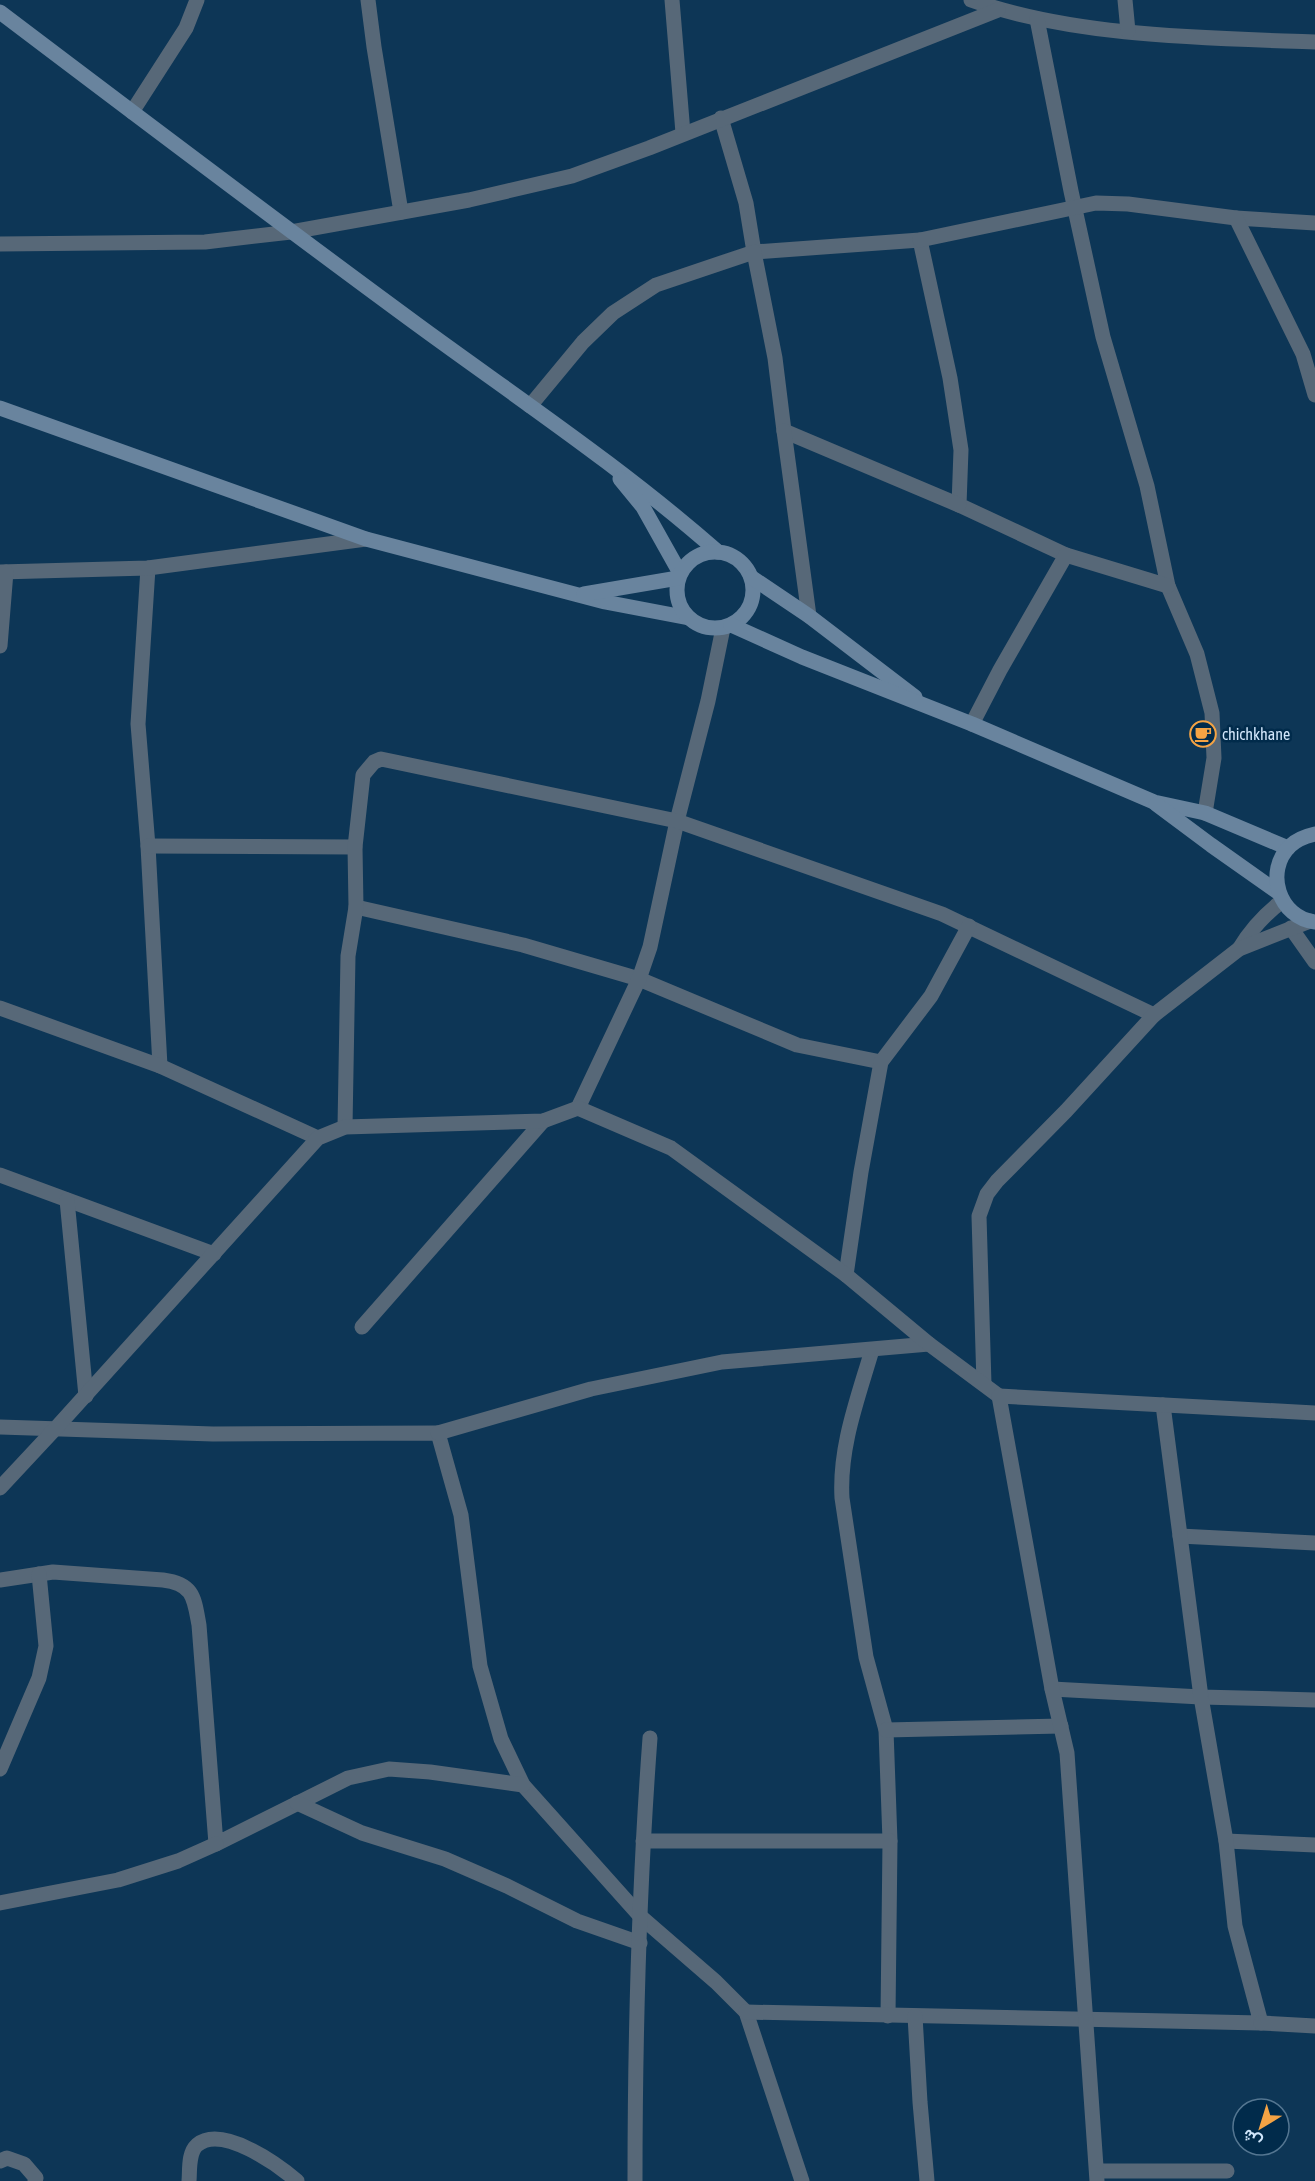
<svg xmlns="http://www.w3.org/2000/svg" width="1315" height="2181" viewBox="0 0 1315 2181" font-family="'Asap Condensed',Vazirmatn,sans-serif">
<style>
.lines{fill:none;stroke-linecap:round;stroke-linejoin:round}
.minor{stroke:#576878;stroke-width:15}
.secondary{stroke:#69849e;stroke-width:15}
.labels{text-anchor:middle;stroke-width:5;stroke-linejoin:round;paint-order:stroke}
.poi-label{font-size:16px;fill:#d1e6fb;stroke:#012b4b;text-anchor:start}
</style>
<rect width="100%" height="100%" fill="#0d3656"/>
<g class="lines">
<g class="minor">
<polyline points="368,0 374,47 401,212"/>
<polyline points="672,0 683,133"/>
<path d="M971,0c104,37 234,38 344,42"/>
<polyline points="1125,0 1128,31"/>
<polyline points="1037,19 1071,191 1103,337 1147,486 1168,586 1197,654 1212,713 1214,758 1205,813"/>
<polyline points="132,112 186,28 197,0"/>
<polyline points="721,118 746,203 754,252 920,240 950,378 961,450 959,505 1066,555"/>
<polyline points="1236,218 1315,223"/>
<polyline points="920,240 1096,203 1128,204 1236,218 1303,354 1315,395"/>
<polyline points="0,244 205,242 291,232 469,200 572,176 649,148 998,10"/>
<polyline points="530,406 583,342 613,313 656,285 754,252 775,358 784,431 959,505"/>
<polyline points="784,431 809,616"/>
<polyline points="148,568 138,724 148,846 160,1066"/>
<polyline points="0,572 148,568 366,539"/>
<polyline points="0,646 6,572"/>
<polyline points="972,724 1000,670 1066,555 1168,586"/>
<polyline points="148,846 355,847"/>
<polyline points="356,907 523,945 639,979 797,1045 881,1062"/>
<polyline points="1291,928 1315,962"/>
<path d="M1239,949c12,-20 25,-34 43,-48"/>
<polyline points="0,1008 160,1066 318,1138"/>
<polyline points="578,1108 639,979 650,947 677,821 708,701 723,628"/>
<polyline points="345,1127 348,956 356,907 355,847 363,775 374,762 381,759 677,821 942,914 1154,1015"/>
<polyline points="0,1175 214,1254"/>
<polyline points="67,1200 86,1396"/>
<polyline points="846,1275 861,1172 881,1062 931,996 969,926"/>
<polyline points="362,1327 543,1121"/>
<path d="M872,1350c-14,48 -33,97 -30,148l24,159 20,73 4,111"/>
<polyline points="984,1384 979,1216 987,1194 997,1181 1066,1111 1154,1015 1239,949 1310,921"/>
<polyline points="0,1427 213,1434 438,1433 461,1515 480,1666 501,1739 523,1785 641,1917 716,1982 746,2012 802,2181"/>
<polyline points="438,1433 591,1389 722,1362 929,1344"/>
<polyline points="0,1488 55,1429 318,1138 345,1127 543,1121 578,1108 671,1148 846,1275 929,1344 999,1396"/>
<polyline points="1180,1536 1315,1543"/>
<path d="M0,1580l53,-8 110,8c31,4 31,18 36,45l17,219 132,-66 41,-9 41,3 93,13"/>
<polyline points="1052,1689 1201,1697 1315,1700"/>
<polyline points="886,1730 1061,1726"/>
<polyline points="0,1769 39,1678 46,1646 39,1574"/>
<polyline points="297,1803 362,1833 445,1859 507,1886 577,1921 640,1943"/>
<polyline points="643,1841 890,1841 888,2016"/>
<polyline points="1226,1841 1315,1845"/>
<polyline points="0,1903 118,1880 178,1861 216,1844"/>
<polyline points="746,2012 1261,2023 1235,1926 1226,1841 1201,1697 1163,1405"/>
<polyline points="915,2016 920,2102 927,2181"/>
<polyline points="1261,2023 1315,2026"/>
<polyline points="0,2161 7,2158 24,2164 36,2178 35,2181"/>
<polyline points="1097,2171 1227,2171"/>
<path d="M189,2181c1,-11 -1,-28 8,-36 25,-21 81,20 100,36"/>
<path d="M635,2181c0,-148 4,-296 15,-443"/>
<polyline points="1097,2181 1067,1753 1052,1689 999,1396 1315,1413"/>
</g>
<g class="secondary">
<path d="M0,12c140,106 280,212 422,316 100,73 203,142 296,224"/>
<polyline points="0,408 366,539 605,602 689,618"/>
<polyline points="620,479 643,507 680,573"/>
<circle cx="715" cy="590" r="38"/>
<polyline points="751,577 809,616 915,697"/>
<polyline points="584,594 678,578"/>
<polyline points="731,625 802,657 972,724 1154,802 1205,813 1288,848"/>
<polyline points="1156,804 1211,845 1279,893"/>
<path d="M1315,834c-9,2 -18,5 -25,12 -26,25 -11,72 25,76"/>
</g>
</g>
<defs>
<g id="cafe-ring" transform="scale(1.35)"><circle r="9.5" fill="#012b4b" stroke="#f4a344" stroke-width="1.5"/><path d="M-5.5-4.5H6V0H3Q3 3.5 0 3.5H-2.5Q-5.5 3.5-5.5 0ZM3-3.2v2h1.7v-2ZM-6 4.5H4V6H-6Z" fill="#f4a344"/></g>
</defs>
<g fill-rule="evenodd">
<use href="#cafe-ring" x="1203" y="734"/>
</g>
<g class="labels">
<g class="poi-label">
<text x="1222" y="740">chichkhane</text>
</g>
</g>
<g transform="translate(1261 2127) rotate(218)"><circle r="28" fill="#012b4b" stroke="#547691" stroke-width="1.5"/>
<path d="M0-4.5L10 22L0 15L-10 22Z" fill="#f4a344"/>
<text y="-9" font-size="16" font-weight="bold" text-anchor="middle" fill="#d1e6fb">ش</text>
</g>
</svg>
